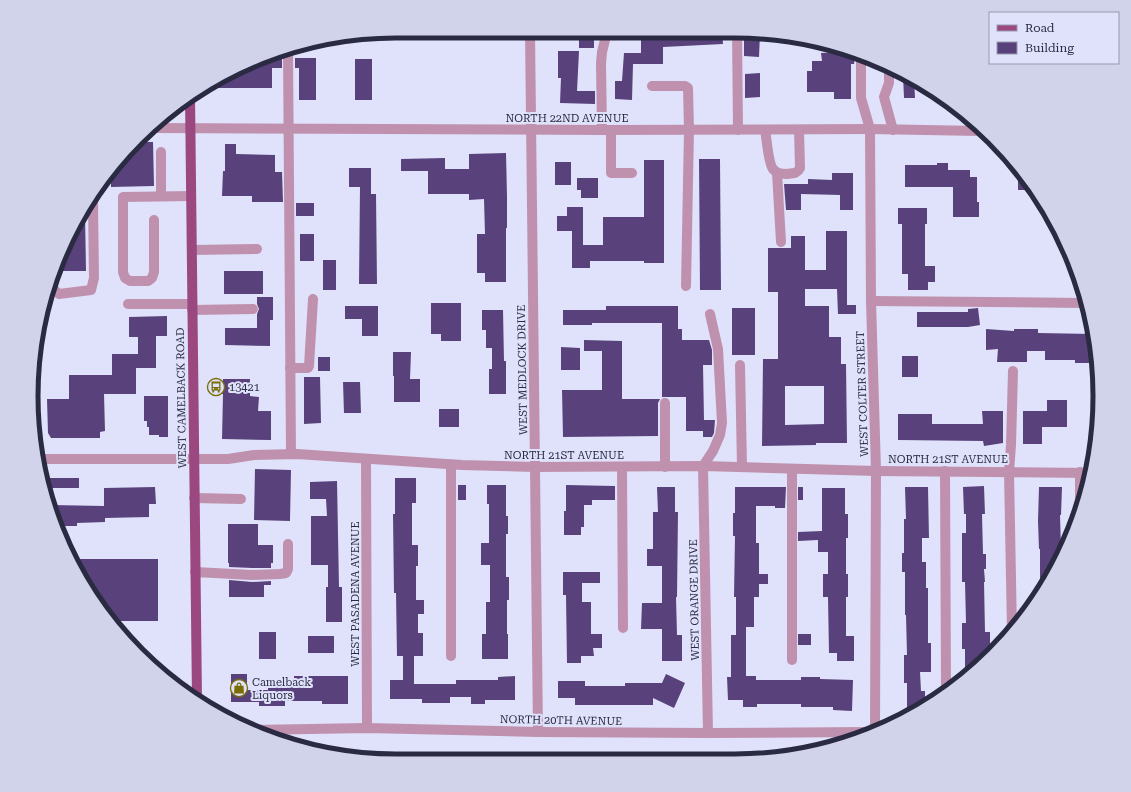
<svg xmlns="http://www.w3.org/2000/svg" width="1131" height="792" viewBox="0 0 1131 792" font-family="'Roboto Serif',serif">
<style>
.building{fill:#59427c;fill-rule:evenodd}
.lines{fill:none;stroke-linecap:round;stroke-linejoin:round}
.minor{stroke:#c091af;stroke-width:10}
.major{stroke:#9b4881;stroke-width:10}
.labels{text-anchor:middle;stroke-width:4;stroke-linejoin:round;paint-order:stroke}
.street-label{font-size:11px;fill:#2a2b42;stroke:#dfe2fa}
.poi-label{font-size:11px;fill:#2a2b42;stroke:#dfe2fa;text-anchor:start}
.rim{fill:none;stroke:#2a2b42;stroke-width:5}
</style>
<rect width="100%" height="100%" fill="#dfe2fa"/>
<g class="building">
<rect x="579" y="31" width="15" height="17"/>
<polygon points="641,31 722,31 723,44 663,47 663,64 633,64 632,100 615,99 615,81 622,81 624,53 641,53"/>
<polygon points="744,33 760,33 759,57 744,56"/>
<polygon points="558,51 579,51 577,91 595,91 595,104 560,103 561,78 558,78"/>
<polygon points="282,52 282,68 272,68 272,88 202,88"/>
<polygon points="844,52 855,56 854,64 851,64 851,99 834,99 834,92 807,92 807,71 812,71 812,61 822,61 821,53"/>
<polygon points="295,58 316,58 316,100 299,100 299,68 295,68"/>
<rect x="355" y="59" width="17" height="41"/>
<polygon points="760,73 760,97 745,98 745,74"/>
<polygon points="903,75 914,79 915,98 904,98"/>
<polygon points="136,142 153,142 154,186 111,187 111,172 121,156"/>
<polygon points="225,144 236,144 236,154 275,155 275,172 282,172 283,202 252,202 252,196 222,196 223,171 225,171"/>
<polygon points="506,153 507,196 507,228 506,228 506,282 485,282 485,273 477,273 477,234 485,234 484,199 469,200 469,194 428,194 428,171 401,171 401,159 445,158 445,169 469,169 469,154"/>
<polygon points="699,159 720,159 721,290 700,290"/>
<polygon points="644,160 664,160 664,263 644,263 644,261 590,261 590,268 572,268 572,231 557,231 557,216 567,216 567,207 583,207 583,245 603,245 603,217 644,217"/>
<rect x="555" y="162" width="16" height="23"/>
<polygon points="937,163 948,163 948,170 970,170 970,177 977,177 977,202 979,202 979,217 953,217 953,187 905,187 905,165 937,165"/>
<polygon points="1018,167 1030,184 1034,190 1018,190"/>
<polygon points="349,168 371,168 371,194 376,194 377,284 359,284 360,187 349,187"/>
<polygon points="832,173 853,173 853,210 840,210 840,195 801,194 801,210 786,210 784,184 808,184 808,179 832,180"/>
<polygon points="577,178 598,178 598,198 581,198 581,190 577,190"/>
<rect x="296" y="203" width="18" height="13"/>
<polygon points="898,208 927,208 927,224 925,224 925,266 935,266 935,282 928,282 928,290 908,290 908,274 902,274 902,224 898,224"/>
<polygon points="85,214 86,271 59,271 59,261 58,261 59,256"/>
<path d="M826,231h21v74h9v9h-18l-1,-25h-32v17h24v31h12v27h5l1,79h-31v2l-54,1 1,-87h15v-67h-10v-44h23v-12h14v34h21zM785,386h39v38l-39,1z"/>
<rect x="300" y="234" width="14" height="27"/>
<rect x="323" y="260" width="13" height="30"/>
<rect x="224" y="271" width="39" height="23"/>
<polygon points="257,297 273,297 273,320 270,320 270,346 225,345 225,328 257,328 257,314 259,309 257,304"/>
<polygon points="431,303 461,303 461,341 441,341 441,334 431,334"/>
<polygon points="345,306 378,306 378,336 362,336 362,319 345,319"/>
<polygon points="606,306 678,306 678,329 682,329 682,340 709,340 712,350 712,365 703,365 704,420 715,420 714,433 712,437 703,437 703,431 686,431 686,397 662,397 662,323 592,323 592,325 563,325 563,310 606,310"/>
<rect x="732" y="308" width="23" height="47"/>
<polygon points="978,308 980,325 968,327 917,327 917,312 968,312 968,309"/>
<polygon points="482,310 503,310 504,361 506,361 506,394 489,394 489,369 492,369 492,348 486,348 486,330 482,330"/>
<polygon points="167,316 167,336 156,336 156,368 136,368 136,394 104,394 105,431 100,432 100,438 51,438 48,433 47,399 69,399 69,375 112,375 112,354 138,354 138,337 129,337 129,317"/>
<polygon points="986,329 1014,331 1014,329 1038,329 1038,333 1093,334 1097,348 1097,363 1075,363 1075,360 1045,360 1045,351 1027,351 1027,362 997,362 998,349 986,350"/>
<polygon points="584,340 622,341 622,399 660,399 658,403 658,436 563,437 562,390 602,390 602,351 584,351"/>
<polygon points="561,347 580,348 580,370 561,370"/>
<polygon points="393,352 411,352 410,379 420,379 420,402 394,402 394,376 393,376"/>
<rect x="902" y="356" width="16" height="21"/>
<rect x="318" y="357" width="12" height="14"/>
<polygon points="304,377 320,377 321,423 304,424"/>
<polygon points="223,379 250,379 250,396 259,397 258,411 271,411 271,440 222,439 223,394 215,394 215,385 223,385"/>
<polygon points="343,382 360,382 361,413 344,413"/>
<polygon points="144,396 168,396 168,437 159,437 159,435 149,435 149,427 147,427 147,421 144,421"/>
<polygon points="1047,400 1067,400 1067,427 1042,427 1042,444 1023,444 1023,411 1047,411"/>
<rect x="439" y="409" width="20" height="18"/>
<polygon points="982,411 1003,411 1003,443 984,446 983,441 898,440 898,414 932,414 932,424 983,424"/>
<polygon points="255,469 291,470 290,521 254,520"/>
<rect x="47" y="478" width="32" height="10"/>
<polygon points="395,478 416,478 416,503 412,503 412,545 418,545 418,566 416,566 416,600 424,600 424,614 418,614 418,633 423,633 423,656 414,656 414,684 456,684 456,680 498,680 498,677 515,676 515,700 485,700 485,704 471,704 471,697 450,697 450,703 422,703 422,699 390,699 390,680 403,680 403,656 397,656 396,593 394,593 393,514 395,514"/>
<polygon points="337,481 339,587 342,587 342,622 326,622 326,587 328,587 328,565 311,565 311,516 327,516 326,499 310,499 310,482"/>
<rect x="458" y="485" width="8" height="15"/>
<polygon points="487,485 506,485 506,516 508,516 508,534 506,534 506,577 509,577 509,600 507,600 507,634 508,634 508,659 482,659 482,634 486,634 486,602 490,602 490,565 481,565 481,543 489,543 489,504 487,504"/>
<polygon points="566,485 615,486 615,500 592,500 592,505 584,505 584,527 581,527 581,535 564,535 564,511 566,511"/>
<polygon points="984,486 985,514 982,514 983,554 986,554 986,569 984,569 985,582 984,582 985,632 990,632 990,650 988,650 988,657 976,670 965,677 965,649 962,649 962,623 966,623 965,582 962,582 962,533 966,533 966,514 964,514 963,487"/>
<polygon points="155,487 156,504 149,504 149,517 105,518 105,522 77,523 77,526 58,526 51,505 104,506 104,488"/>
<polygon points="657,487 675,487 675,512 678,512 677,597 676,597 677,635 682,635 682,661 662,661 662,629 641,629 642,603 662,603 662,566 647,566 647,549 653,549 653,512 658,512"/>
<polygon points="735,487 786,487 785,508 775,508 775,506 756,506 756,543 759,543 759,574 768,574 768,584 759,584 759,597 754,597 754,627 746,627 746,676 756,676 756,680 801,680 801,677 820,677 820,679 853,680 852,711 833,710 833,707 801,707 801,704 757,704 757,707 743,707 743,700 728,700 727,677 731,677 731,635 736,635 736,597 734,597 735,536 733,536 733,513 735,513"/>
<rect x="798" y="487" width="5" height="13"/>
<polygon points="905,487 928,487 929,538 922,538 922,562 926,562 926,588 928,588 928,643 931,643 931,672 920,672 921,691 925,691 925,697 936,697 914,711 907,712 907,683 904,683 904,655 907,655 906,615 905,615 905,572 902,572 902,553 904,553 904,519 906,519"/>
<polygon points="1039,487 1062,487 1061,515 1060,515 1061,548 1058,548 1059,563 1040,593 1040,549 1039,549 1038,521"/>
<polygon points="822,488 845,488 845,514 848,514 848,538 846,538 846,574 848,574 848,597 846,597 846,636 854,636 854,661 837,661 837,653 829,653 828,597 823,597 823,574 828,574 828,552 818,552 818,540 798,541 798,532 822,531"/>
<polygon points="228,524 258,524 258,545 273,545 273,563 271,563 271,568 252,568 229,567 229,563 228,563"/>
<polygon points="70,559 158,559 158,621 111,621"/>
<polygon points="563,572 600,572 600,583 582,583 582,602 591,602 591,634 602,634 602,648 593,648 594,656 581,656 581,663 567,663 566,595 563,595"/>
<polygon points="229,580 252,582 271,581 271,585 264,585 264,597 229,597"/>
<rect x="259" y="632" width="17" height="27"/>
<rect x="798" y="634" width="13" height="11"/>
<rect x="308" y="636" width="26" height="17"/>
<polygon points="231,674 247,674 247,690 268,690 268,682 294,682 294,676 348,676 348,704 322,704 322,701 285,701 285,706 259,706 259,702 231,702"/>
<polygon points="666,674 685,683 674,708 653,698 653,705 575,705 575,698 558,698 558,681 585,681 585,686 625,686 625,683 662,683"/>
<polygon points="352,752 396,752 396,760 372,760 351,757"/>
</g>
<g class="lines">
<g class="minor">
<polyline points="530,31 538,732"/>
<polyline points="737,31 738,130"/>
<polyline points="288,49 291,454"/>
<polyline points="861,59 861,98 870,129 871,301 876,471 875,730"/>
<polyline points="889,69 889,83 884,97 893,130"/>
<polyline points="652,86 685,86 688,88 689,130 686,286"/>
<polyline points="153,128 602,130 870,129 980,131"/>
<polyline points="602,130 601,64 602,52 607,32"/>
<polyline points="611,130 611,173 632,173"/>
<path d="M765,130c2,9 3,33 8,39 4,5 9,5 14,5 6,-1 10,0 13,-6l-1,-38"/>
<polyline points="777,173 781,242"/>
<polyline points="161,196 161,152"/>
<polyline points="154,220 154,272 152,278 148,281 130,281 125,278 123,272 123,197 191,196"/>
<polyline points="192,250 257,249"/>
<polyline points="52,281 52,288 59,294 91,290 94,278 93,201"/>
<polyline points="871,301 1086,303"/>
<polyline points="128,304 192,304"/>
<polyline points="192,310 253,309"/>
<polyline points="740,365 742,467"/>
<polyline points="290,368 308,368 309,366 313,299"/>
<polyline points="665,403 665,467"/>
<polyline points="38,459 228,459 254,455 297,454 462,465 535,467 703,466 876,471 1091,473"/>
<polyline points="366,459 367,728"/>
<polyline points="451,465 451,656"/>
<polyline points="622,467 623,628"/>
<polyline points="792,469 792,660"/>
<polyline points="945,471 946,690"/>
<polyline points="1080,472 1080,510"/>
<polyline points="194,498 241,499"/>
<polyline points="195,572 252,575 280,574 286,573 288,569 288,544"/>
<polyline points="1012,632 1009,472 1011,445 1013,371"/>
<polyline points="253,730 367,728 538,732 708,733 868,732"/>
<polyline points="708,733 703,466 713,451 720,435 722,423 718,349 710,314"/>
</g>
<polyline class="major" points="190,95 197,700"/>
</g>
<defs>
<g id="bus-ring" transform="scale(0.9)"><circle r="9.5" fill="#dfe2fa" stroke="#7a6d07" stroke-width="1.5"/><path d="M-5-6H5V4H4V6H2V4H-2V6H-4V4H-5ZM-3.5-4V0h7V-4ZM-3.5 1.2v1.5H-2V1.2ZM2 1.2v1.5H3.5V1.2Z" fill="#7a6d07"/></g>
<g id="shop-ring" transform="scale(0.9)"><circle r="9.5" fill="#dfe2fa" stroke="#7a6d07" stroke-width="1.5"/><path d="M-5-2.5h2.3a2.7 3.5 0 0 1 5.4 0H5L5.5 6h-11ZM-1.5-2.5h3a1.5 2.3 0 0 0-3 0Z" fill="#7a6d07"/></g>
</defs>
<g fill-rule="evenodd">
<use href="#bus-ring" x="216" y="387"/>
<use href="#shop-ring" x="239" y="688"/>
</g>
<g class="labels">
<g class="street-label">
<text x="567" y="122">NORTH 22ND AVENUE</text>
<text transform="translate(522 370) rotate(-91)" y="4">WEST MEDLOCK DRIVE</text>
<text transform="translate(862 394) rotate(-92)" y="4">WEST COLTER STREET</text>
<text transform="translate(181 398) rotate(-91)" y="4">WEST CAMELBACK ROAD</text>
<text x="564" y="459">NORTH 21ST AVENUE</text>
<text x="948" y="463">NORTH 21ST AVENUE</text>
<text transform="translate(355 594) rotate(-90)" y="4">WEST PASADENA AVENUE</text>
<text transform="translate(694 600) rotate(-91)" y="4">WEST ORANGE DRIVE</text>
<text transform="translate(561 720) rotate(1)" y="4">NORTH 20TH AVENUE</text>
</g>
<g class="poi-label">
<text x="229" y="391">13421</text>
<text x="252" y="686">Camelback<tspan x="252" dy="13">Liquors</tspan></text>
</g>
</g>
<path d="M0 0H1131V792H0ZM396 38H735A358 358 0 0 1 1093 396V396A358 358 0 0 1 735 754H396A358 358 0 0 1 38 396V396A358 358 0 0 1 396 38Z" fill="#d1d3eb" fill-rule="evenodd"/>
<path class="rim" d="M396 38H735A358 358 0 0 1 1093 396V396A358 358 0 0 1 735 754H396A358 358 0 0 1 38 396V396A358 358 0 0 1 396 38Z"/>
<rect x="989" y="12" width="130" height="52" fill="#dfe2fa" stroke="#9799b0"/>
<rect x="997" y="25" width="20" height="6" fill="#9b4881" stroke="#9799b0"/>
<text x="1025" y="32" font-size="12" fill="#2a2b42">Road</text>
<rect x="997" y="42" width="20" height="12" fill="#59427c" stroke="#9799b0"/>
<text x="1025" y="52" font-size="12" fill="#2a2b42">Building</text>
</svg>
